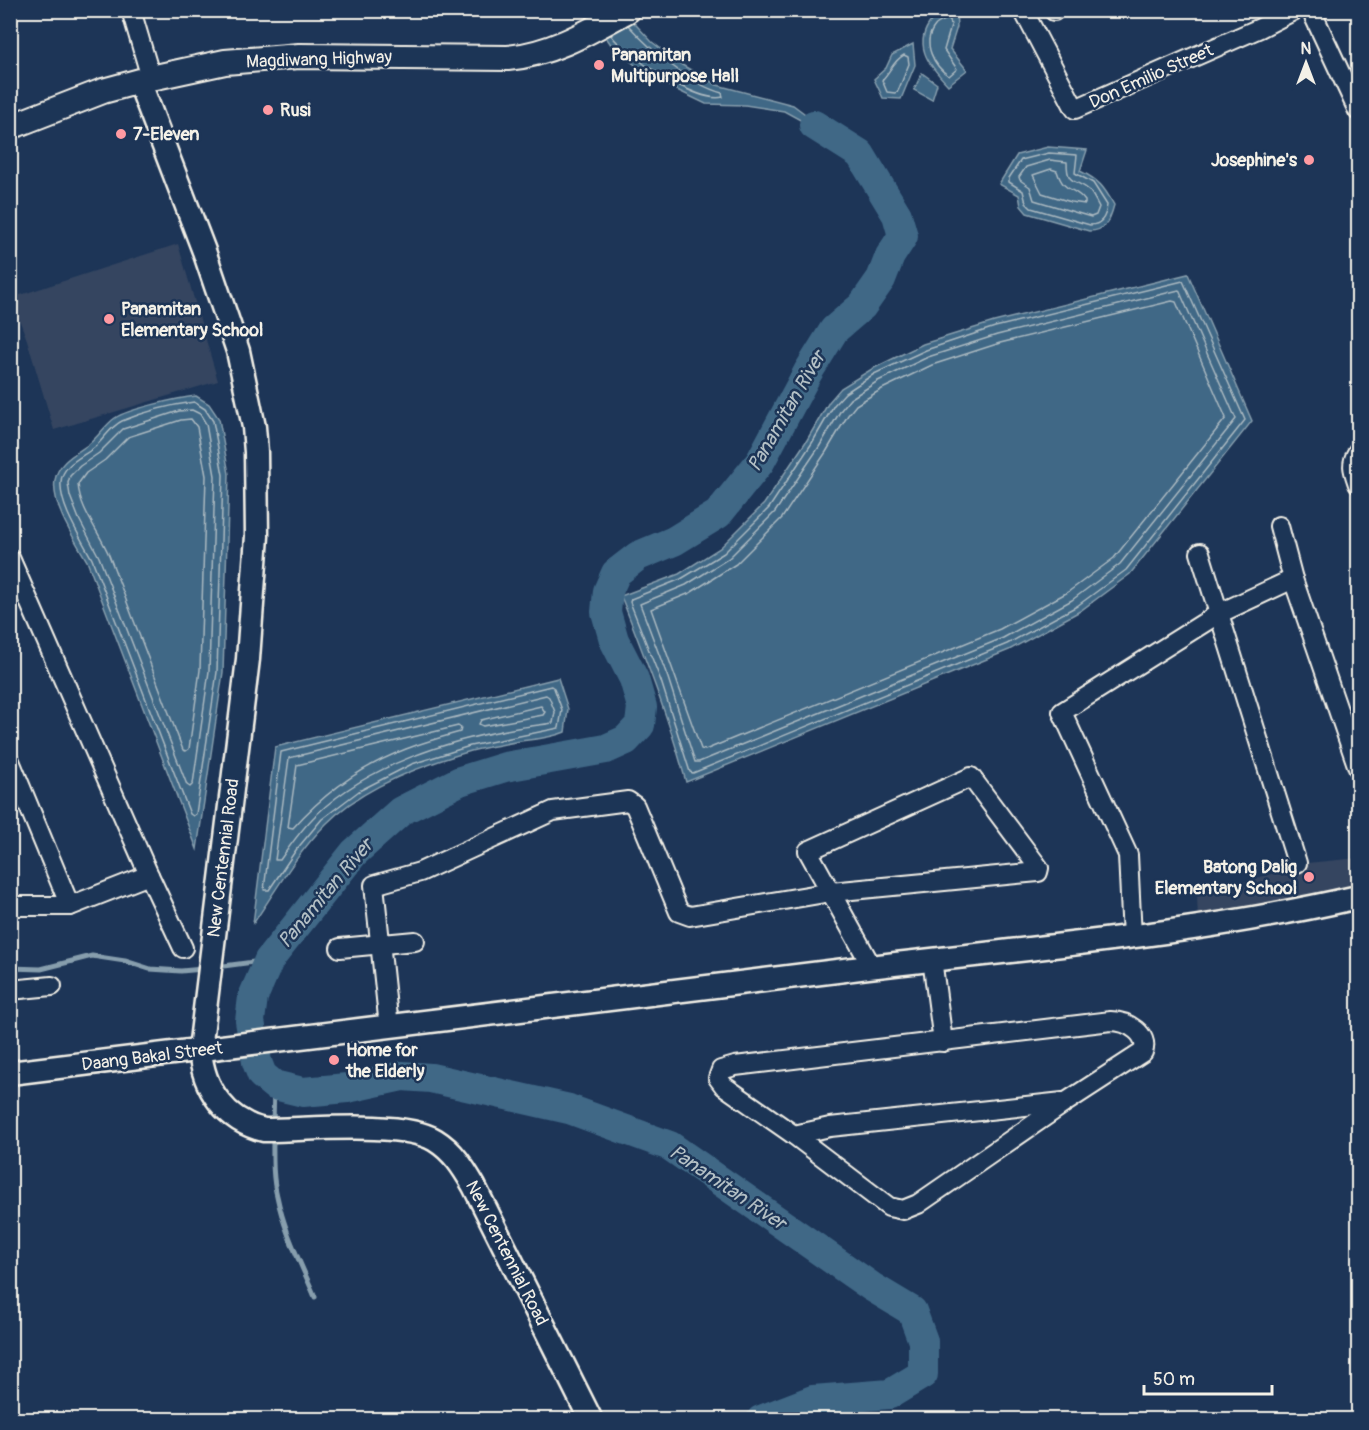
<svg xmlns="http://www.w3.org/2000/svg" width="1369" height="1430" viewBox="0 0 1369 1430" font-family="Pangolin,sans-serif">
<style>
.built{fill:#344560}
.water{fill:#3f6786;stroke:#879ead;stroke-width:1.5}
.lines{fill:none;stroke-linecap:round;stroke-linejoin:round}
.shore{stroke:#acbac1;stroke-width:1.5}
.stream{stroke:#879ead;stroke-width:5}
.river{stroke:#3f6786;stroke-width:30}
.minor-casing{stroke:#f4f1e8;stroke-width:22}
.tertiary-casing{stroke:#f4f1e8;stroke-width:27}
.secondary-casing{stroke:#f4f1e8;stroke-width:28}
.minor{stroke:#1d3557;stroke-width:18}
.tertiary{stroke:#1d3557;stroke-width:22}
.secondary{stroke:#1d3557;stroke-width:24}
.poi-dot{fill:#ff9aa2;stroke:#1d3557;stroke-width:2}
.labels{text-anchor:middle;stroke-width:5;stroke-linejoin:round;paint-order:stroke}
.poi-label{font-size:18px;font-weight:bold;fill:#f4f1e8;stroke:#1d3557;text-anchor:start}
.street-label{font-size:18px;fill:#f4f1e8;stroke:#1d3557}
.water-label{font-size:20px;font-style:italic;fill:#b5c1c6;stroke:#1d3557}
</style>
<rect width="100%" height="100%" fill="#1d3557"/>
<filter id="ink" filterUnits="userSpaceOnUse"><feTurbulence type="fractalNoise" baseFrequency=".0167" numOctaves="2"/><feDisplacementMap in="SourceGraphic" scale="12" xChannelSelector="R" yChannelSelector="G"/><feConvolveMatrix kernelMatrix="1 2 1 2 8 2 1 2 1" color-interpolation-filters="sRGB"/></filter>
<g filter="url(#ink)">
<g class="built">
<polygon points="178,244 218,381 54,430 27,340 11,298"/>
<polygon points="1358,858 1358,891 1198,920 1197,896 1307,863"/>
</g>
<g class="water">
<polygon points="588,11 623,11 652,42 682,65 717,85 793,105 848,146 784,111 745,105 706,104 650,77 612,46"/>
<path d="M948,11h8l1,16 -7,22 17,21 -19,15c-16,-17 -35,-37 -19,-61 3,-6 14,-10 19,-13z"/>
<polygon points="913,44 915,65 901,99 883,98 874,79 886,68 892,55"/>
<polygon points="922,73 937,84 932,100 914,90"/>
<path d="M1048,147l39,3 -7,21c19,9 24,16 34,34 -4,15 -8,26 -25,26l-62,-18 -6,-7 -2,-11 -20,-11 18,-29z"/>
<path d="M1188,274l64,147 -122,153 -50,37 -71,39 -323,132c-17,-64 -41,-124 -65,-186l58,-22 41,-26 44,-44 43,-64 22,-38 12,-14 31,-19 51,-25 71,-22z"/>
<path d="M196,396l13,8 10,15 10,55 -6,198 -26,177 -110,-288c-12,-21 -36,-56 -32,-81 3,-18 20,-26 34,-36 10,-8 16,-19 26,-26 13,-9 64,-20 81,-22z"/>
<path d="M558,678l10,31 -3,23c-14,6 -29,7 -44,9 -17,3 -34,6 -50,10 -49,14 -109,36 -145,73 -29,29 -50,66 -73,100l22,-177z"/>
</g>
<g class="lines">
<g class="shore">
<path d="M947,19l3,1 1,6 -7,24 13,19 -8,7c-15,-10 -28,-33 -14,-50 2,-3 9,-5 12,-7z"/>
<path d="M611,35c15,21 87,69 112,62l-1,-4c-33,-9 -71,-43 -94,-68"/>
<path d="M904,55l4,2 1,7 -11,27 -3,2 -8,-1 -5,-12c8,-8 12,-20 22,-25z"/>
<path d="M1049,153l28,2 -2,18 18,10 14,22c-1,11 -5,20 -17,20l-59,-17 -5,-5 -3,-12 -14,-9v-4l12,-18z"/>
<path d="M1050,160l17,2c0,24 8,16 22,28 4,5 7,11 10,17l-3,8 -5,2 -57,-17 -4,-13 -10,-7 -1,-3 7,-10z"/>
<path d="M1051,169l6,2c7,23 17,15 28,30v3l-14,-2 -29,-9 -9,-18z"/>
<polygon points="1183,281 1245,420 1126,570 1077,606 1007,644 693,773 690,772 661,681 630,602 631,599 681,579 724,553 769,508 812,443 834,405 845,393 874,374 926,350 995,327"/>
<polygon points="1179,290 1236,419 1120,564 1072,600 1003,638 699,762 695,762 668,678 640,604 686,585 729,558 775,512 819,447 841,410 850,399 878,381 928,357 997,335"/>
<polygon points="1172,301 1176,302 1226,418 1114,558 1068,592 1000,629 705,750 701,749 651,609 690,593 736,564 782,518 826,452 848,415 856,405 882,389 932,365 1000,343"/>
<path d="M194,402l11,7 8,12 10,54 -6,197 -21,142 -3,2 -3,-2 -98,-255c-11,-21 -33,-53 -31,-77 1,-18 22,-25 34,-35 9,-8 16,-21 27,-26 22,-9 48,-16 72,-19z"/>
<polygon points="192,410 200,414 206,424 215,476 209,671 193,784 190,787 187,785 99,557 79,519 70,496 68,483 70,476 80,466 99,453 123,429 179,411"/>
<path d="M191,419l6,8 9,49 -6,194 -11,79 -3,2 -3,-1c-25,-65 -49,-130 -74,-195 -10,-24 -29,-45 -31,-71l8,-11 19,-13 23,-23 53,-17z"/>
<polygon points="551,686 554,688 562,710 559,728 470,746 412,764 359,791 322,819 296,850 269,890 264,890 281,752"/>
<path d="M546,695l3,2 6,15 -2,11c-12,2 -24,3 -36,5 -68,12 -149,37 -200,86 -14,13 -26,30 -37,46h-5l14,-102z"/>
<polygon points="541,706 545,712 543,715 483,726 479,724 481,720"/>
<path d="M458,726l3,2 -1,4c-18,5 -36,10 -54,17 -44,17 -82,44 -113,79l-5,-1 9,-62z"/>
</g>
<g class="stream">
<polyline points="216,967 269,960"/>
<polyline points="10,968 41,969 92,956 125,961 150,969 181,971 203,969"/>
<polyline points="273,1125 274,1085"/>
<path d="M273,1135c0,20 -1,41 4,61 7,35 24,68 38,101"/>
</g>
<polyline class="river" points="761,1420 813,1400 890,1394 923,1374 923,1341 912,1311 872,1287 670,1146 569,1109 431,1078 402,1076 347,1088 303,1092 274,1085 262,1075 257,1062 250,1021 253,997 269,960 354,853 401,811 460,781 505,767 606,749 626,740 640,725 642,707 634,679 614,640 606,612 608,591 616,573 638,556 674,541 718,514 760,462 808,372 834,330 862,306 881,279 890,256 903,236 897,215 860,154 814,125"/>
<g class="minor-casing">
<g id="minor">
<polyline points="131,10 151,78"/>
<polyline points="1023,10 1075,109 1260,28 1295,10"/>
<polyline points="1311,10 1358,111"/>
<polyline points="1054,11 1055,10"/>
<path d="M1358,451c-8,13 -5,19 0,33"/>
<polyline points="1279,526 1293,579 1358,768"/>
<polyline points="1200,553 1297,863"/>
<polyline points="10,558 149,875 183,948"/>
<polyline points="10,761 70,906"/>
<polyline points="10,906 70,906 149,875"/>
<polyline points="1132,937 1128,855 1062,712 1218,614 1293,579"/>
<polyline points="340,948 415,941"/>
<polyline points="932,959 943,1042"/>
<polyline points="10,990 52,986"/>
<path d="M1111,1021c16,0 39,13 32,31l-77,50 -148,102 -15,6 -14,-3 -95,-72 -70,-49 -6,-8 3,-8 14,-4z"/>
<polyline points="389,1027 374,885 420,872 553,811 628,801 635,806 679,912 690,916 831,892 1038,872 1039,868 971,777 808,851 872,967"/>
<polyline points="794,1135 830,1127 1063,1102"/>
</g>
</g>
<g class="tertiary-casing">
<g id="tertiary">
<path d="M139,81l65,170 34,100 16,76 2,25 1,84 -9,123 -48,391c3,39 26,71 64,80 41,0 139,-10 171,10 18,11 28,27 39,46l117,234"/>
<path d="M10,1073c279,-33 557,-68 835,-103 171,-21 345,-34 513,-73"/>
</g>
</g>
<g class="secondary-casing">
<path id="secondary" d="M10,127l93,-36 48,-13 74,-16 74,-6 209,2c44,-4 82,-27 120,-48"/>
</g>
<use href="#minor" class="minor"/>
<use href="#tertiary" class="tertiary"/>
<use href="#secondary" class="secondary"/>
</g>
</g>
<g class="poi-dot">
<circle cx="599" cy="65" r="6"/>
<circle cx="268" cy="110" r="6"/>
<circle cx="121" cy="134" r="6"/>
<circle cx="1309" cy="160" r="6"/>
<circle cx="109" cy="319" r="6"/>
<circle cx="1309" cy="877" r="6"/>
<circle cx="334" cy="1060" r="6"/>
</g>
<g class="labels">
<g class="poi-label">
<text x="611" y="61">Panamitan<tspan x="611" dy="21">Multipurpose Hall</tspan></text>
<text x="280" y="116">Rusi</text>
<text x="133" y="140">7-Eleven</text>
<text x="1297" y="166" text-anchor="end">Josephine's</text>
<text x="121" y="315">Panamitan<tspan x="121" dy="21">Elementary School</tspan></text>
<text x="1297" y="873" text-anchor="end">Batong Dalig<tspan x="1297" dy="21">Elementary School</tspan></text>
<text x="346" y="1056">Home for<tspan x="346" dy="21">the Elderly</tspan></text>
</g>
<g class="street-label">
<text transform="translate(319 59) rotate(-2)" y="6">Magdiwang Highway</text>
<text transform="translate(1151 76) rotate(-24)" y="6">Don Emilio Street</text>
<text transform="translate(223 858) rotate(-83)" y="6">New Centennial Road</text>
<text transform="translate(152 1056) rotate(-7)" y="6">Daang Bakal Street</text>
<text transform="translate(507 1253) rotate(63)" y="6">New Centennial Road</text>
</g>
<g class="water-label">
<text transform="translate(786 411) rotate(-60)" y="7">Panamitan River</text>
<text transform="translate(325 893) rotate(-50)" y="7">Panamitan River</text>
<text transform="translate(728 1187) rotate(34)" y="7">Panamitan River</text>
</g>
</g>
<rect width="1369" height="1430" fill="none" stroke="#1d3557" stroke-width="36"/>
<rect x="18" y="18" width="1333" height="1394" fill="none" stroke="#f4f1e8" stroke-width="2" filter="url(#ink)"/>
<g transform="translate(1306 63)" stroke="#1d3557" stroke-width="4.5" paint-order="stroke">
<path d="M0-4.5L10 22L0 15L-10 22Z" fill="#f4f1e8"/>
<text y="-9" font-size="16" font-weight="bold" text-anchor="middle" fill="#f4f1e8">N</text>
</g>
<path d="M1144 1385v9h128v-9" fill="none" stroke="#f4f1e8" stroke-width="3"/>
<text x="1153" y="1385" font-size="18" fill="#f4f1e8" stroke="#1d3557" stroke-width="4.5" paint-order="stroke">50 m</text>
</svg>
